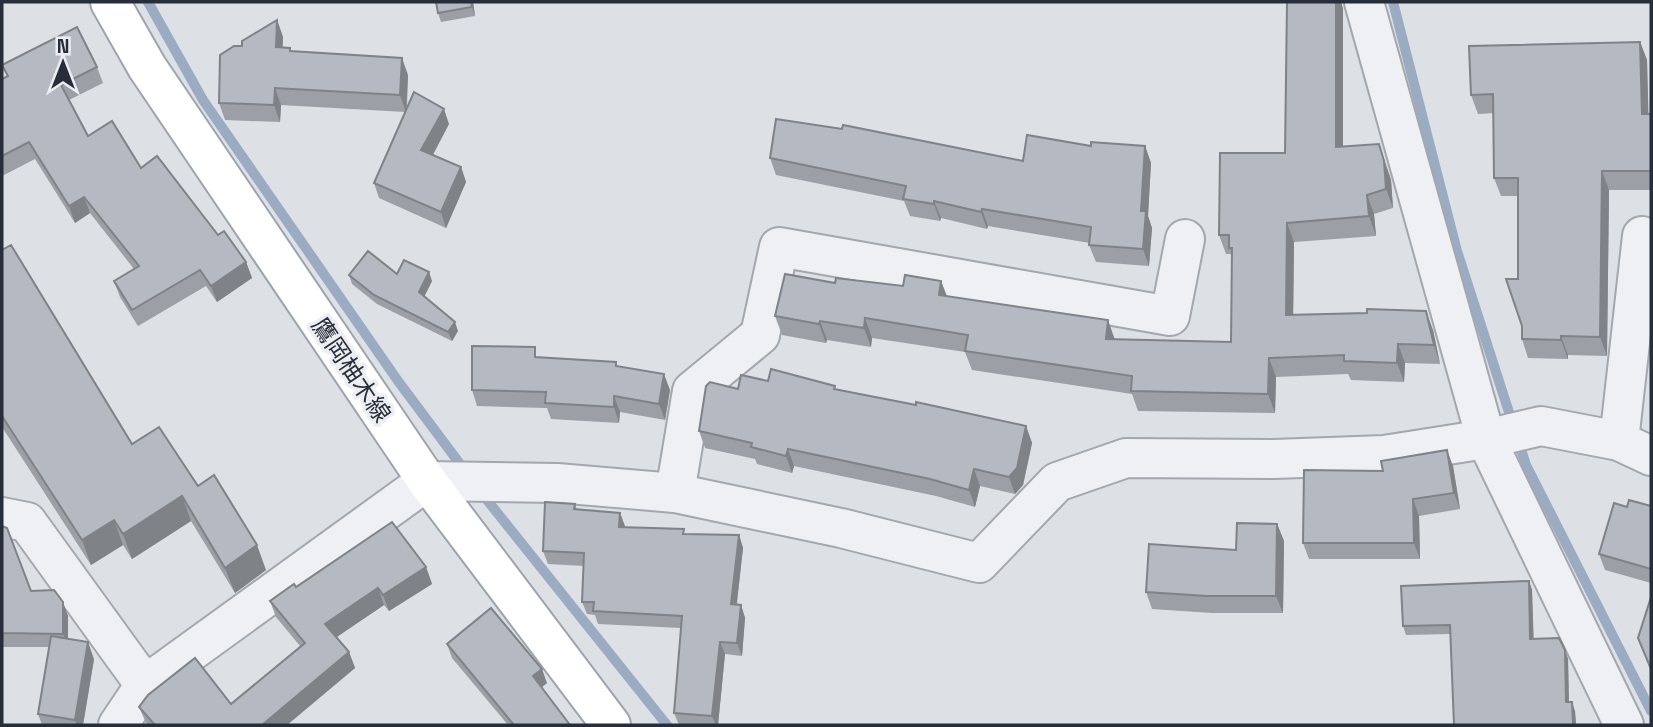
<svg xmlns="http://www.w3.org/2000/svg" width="1653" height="727" viewBox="0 0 1653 727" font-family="'Space Grotesk','Noto Sans JP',sans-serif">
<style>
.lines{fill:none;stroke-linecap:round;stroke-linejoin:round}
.stream{stroke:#9bacc2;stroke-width:10}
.minor-casing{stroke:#a3a7ae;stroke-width:42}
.major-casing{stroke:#9da4af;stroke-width:42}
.minor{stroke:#eff0f4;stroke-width:38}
.major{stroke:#fff;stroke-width:38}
.wall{fill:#9c9fa6}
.shaded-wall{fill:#7f8287}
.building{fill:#b5b9c1;stroke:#7f8287;stroke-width:2}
.labels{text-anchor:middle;stroke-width:7;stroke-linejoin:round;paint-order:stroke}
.street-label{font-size:24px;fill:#282d3a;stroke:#eceef3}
</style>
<rect width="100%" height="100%" fill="#dde0e5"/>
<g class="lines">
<g class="stream">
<polyline points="148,2 203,100 398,381 466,472"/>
<polyline points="1393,2 1457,251 1526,465 1651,711"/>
<polyline points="479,490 667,725"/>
</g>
<g class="minor-casing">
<g id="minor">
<polyline points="1364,2 1486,439 1624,725"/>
<polyline points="1619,441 1642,236"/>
<polyline points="675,493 692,391 760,335 779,247 1170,316 1185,239"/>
<polyline points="2,517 27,522 145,685"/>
<polyline points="118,725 145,685 427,481 557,483 675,493 841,528 979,563 1057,482 1126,458 1274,459 1384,455 1486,439 1541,426 1619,441 1651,456"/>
</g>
</g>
<g class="major-casing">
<polyline id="major" points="110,2 147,67 427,481 611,725"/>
</g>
<use href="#minor" class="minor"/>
<use href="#major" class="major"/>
</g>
<g class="wall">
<polygon points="473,2 475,16 441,22 438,13"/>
<polygon points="1287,2 1341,2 1343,9 1343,147 1379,144 1391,180 1393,208 1374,214 1376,236 1294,242 1293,315 1433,330 1440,364 1405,363 1404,382 1351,380 1348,374 1276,377 1275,413 1138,411 1132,394 972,370 965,352 872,338 871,347 827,340 826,343 782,335 775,316 835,283 903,286 941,281 947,296 1115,339 1231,342 1232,256 1231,254 1226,254 1219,235 1285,153"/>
<polygon points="277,20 283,37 282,48 291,51 408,75 407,108 449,124 433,155 461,167 466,182 446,228 379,198 374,183 405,112 281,105 280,122 225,120 219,103 242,46"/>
<polygon points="1640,42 1647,60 1648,114 1651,114 1651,190 1609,190 1607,356 1568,355 1568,359 1528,358 1522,339 1522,326 1518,279 1518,196 1501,196 1494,178 1494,113 1478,114 1471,95"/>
<polygon points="2,65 97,67 103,83 69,100 88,136 141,168 218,235 246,262 252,278 217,302 206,286 138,326 120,297 114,281 134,269 90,213 75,223 35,159 2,176 2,79 7,77"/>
<polygon points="1091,146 1145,146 1151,163 1148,216 1152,228 1149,266 1096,262 1089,245 1090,243 988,226 987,229 941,218 940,221 910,216 904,201 776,175 770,158 1023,161"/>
<polygon points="2,250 132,444 198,486 266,570 235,593 191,521 132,559 123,545 91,565 2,427"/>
<polygon points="397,274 432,281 424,297 458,331 452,341 377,304 352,284 349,275"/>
<polygon points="539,357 618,366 670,390 665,420 620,412 619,423 551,419 547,408 477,406 472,390"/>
<polygon points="768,381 835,386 836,389 1026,426 1032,443 1023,485 1015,494 980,486 975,507 936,496 794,466 792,473 757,464 755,459 705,448 699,431 738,389"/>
<polygon points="1453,466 1460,509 1419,516 1420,559 1309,559 1303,543 1383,471"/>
<polygon points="575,504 577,510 620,513 625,528 685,534 739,535 743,548 737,604 741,605 745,618 742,656 725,654 718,725 679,725 674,713 681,628 598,624 595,615 587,614 582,602 584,566 548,564 543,551"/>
<polygon points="1651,506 1651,583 1605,570 1599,554"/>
<polygon points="1277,524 1284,541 1283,613 1212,613 1152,609 1146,592 1236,550"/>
<polygon points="2,526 31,591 68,616 68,639 94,659 83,725 42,725 38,714 49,647 2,647"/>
<polygon points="426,567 432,584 389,611 384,605 336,637 349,652 355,668 287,725 147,725 146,723 139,707 231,704 300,646 276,617 270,601 296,587"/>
<polygon points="1529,581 1532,590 1533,639 1565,650 1568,659 1569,702 1575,711 1576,725 1454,725 1450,634 1406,635 1403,626"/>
<polygon points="447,644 547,683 541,688 570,725 508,725 452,658"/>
</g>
<g class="shaded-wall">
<polygon points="471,2 473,2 475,16 472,7"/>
<polygon points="1336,2 1341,2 1343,9 1343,166 1336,147"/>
<polygon points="277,20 283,37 282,64 276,47"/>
<polygon points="1640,42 1647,60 1649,133 1642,114"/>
<polygon points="402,58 408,75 406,112 400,95"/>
<polygon points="275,88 281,105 280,122 274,105"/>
<polygon points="444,109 449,124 427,165 421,150"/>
<polygon points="1379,144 1391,180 1393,208 1386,189"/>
<polygon points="1145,146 1151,163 1148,216 1152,228 1149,266 1143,249 1141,211"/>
<polygon points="461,167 466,182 446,228 441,212"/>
<polygon points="1602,171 1609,190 1607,356 1600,337"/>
<polygon points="1367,195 1374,214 1376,236 1369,216"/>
<polygon points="84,197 90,213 75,223 69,206"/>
<polygon points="934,201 941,218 940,221 934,204"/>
<polygon points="982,209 988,226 987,229 981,212"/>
<polygon points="1287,223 1294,242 1293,334 1286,315"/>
<polygon points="246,262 252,278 217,302 211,286"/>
<polygon points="429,272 432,281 422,301 419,292"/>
<polygon points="941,281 948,300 939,295"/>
<polygon points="1426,311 1433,330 1440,364 1434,345"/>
<polygon points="865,318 872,338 871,347 864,328"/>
<polygon points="1108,320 1115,340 1106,339"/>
<polygon points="820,321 827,340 826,343 819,324"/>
<polygon points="455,322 458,331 452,341 448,332"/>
<polygon points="1561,336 1568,355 1568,359 1561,340"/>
<polygon points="1398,344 1405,363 1404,382 1397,363"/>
<polygon points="1269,358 1276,377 1275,413 1268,394"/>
<polygon points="664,374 670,390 665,420 659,404"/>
<polygon points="614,396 620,412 619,423 614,407"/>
<polygon points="1026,426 1032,443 1023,485 1015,494 1009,477"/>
<polygon points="788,449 794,466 792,473 786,456"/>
<polygon points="1447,450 1453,466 1460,509 1454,493"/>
<polygon points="974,469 980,486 975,507 969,490"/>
<polygon points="182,496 191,521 132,559 123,534"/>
<polygon points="1413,499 1419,516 1420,559 1414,543"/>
<polygon points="620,513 625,526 624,540 619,527"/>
<polygon points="114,520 123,545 91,565 82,540"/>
<polygon points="1277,524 1284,541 1283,613 1276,596"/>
<polygon points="739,535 743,548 735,617 731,604"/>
<polygon points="257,545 266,570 235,593 225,568"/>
<polygon points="426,567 432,584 389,611 383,595"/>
<polygon points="1529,581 1532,590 1534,648 1530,639"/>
<polygon points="378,588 384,605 331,641 325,624"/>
<polygon points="63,602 68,616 68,648 63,634"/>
<polygon points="741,605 745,618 742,656 737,643"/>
<polygon points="88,642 94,659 83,725 77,725 75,720"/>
<polygon points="720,642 725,654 718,725 716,725 712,716"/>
<polygon points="1565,650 1568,659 1569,711 1566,702"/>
<polygon points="349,652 355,668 287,725 262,725"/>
<polygon points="542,669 547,683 538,690 533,676"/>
<polygon points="1572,702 1575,711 1576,725 1573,725"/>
</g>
<g class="building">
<polygon points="436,2 471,2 472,7 438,13"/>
<polygon points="1287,2 1336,2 1336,147 1379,144 1384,161 1386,189 1367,195 1369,216 1287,223 1286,315 1367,313 1367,309 1426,311 1434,345 1398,344 1397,363 1344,361 1344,355 1269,358 1268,394 1131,391 1132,376 965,351 968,335 865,318 864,328 820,321 819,324 775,316 785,274 835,283 836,278 903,286 905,275 941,281 939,295 1108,320 1106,339 1231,342 1232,248 1229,248 1229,235 1219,235 1220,153 1285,153"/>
<polygon points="277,20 276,47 290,48 290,51 402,58 400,95 275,88 274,105 219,103 220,55 234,46 242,46 242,41"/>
<polygon points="77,27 97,67 61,85 88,136 112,121 141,168 157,156 218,235 224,231 246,262 211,286 200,270 132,310 114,281 139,266 84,197 69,206 29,142 2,156 2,79 8,76 2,65"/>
<polygon points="1640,42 1642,114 1651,114 1651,171 1602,171 1600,337 1561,336 1561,340 1522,339 1522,326 1506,279 1518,279 1518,178 1494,178 1493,94 1471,95 1469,46"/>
<polygon points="414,92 444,109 421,150 461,167 441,212 374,183"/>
<polygon points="776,119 842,129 843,125 1023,161 1027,135 1091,146 1091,142 1145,146 1141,211 1146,211 1143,249 1089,245 1091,227 982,209 981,212 934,201 934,204 903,199 906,186 770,158"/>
<polygon points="11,245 132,444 159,427 198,486 214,475 257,545 225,568 182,496 123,534 114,520 82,540 2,416 2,250"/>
<polygon points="368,251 397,274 404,260 429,272 419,292 455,322 448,332 374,295 349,275"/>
<polygon points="472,346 535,347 535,357 616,362 616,366 664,374 659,404 614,396 614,407 545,403 546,392 472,390"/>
<polygon points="771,369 835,386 834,389 916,405 916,402 1026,426 1017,468 1009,477 974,469 969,490 930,479 788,449 786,456 751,447 752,443 699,431 706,386 710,382 738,389 741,375 768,381"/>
<polygon points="1447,450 1454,493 1413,499 1414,543 1303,543 1304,470 1383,471 1381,461"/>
<polygon points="1629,500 1651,506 1651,569 1599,554 1614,503 1627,507"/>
<polygon points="545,502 575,504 574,509 620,513 619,527 684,529 683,534 739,535 731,604 741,605 737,643 720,642 712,716 674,713 682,616 593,611 594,602 582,602 584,553 543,551"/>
<polygon points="392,522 426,567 383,595 378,588 325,624 349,652 262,725 155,725 139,707 148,695 195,658 231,704 305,643 270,601 291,586 294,584 296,587"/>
<polygon points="1237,523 1277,524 1276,596 1206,596 1146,592 1149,544 1236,550"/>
<polygon points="2,526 7,528 31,591 54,590 63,602 63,634 2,633"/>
<polygon points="1529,581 1530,639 1559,638 1565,650 1566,702 1572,702 1573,725 1454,725 1450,625 1403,626 1401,586"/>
<polygon points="1651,597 1651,669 1638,638"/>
<polygon points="491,608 542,669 533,676 570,725 514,725 447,644"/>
<polygon points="51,636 88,642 75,720 38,714"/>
</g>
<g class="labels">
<g class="street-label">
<text transform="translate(351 370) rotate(56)" y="8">鷹岡柚木線</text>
</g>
</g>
<rect width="1653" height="727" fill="none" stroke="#282d3a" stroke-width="7"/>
<g transform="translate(63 63)" stroke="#eceef3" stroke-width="5" paint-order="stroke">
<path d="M0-5L12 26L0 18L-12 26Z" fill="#282d3a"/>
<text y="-10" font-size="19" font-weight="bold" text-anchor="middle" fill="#282d3a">N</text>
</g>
</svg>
